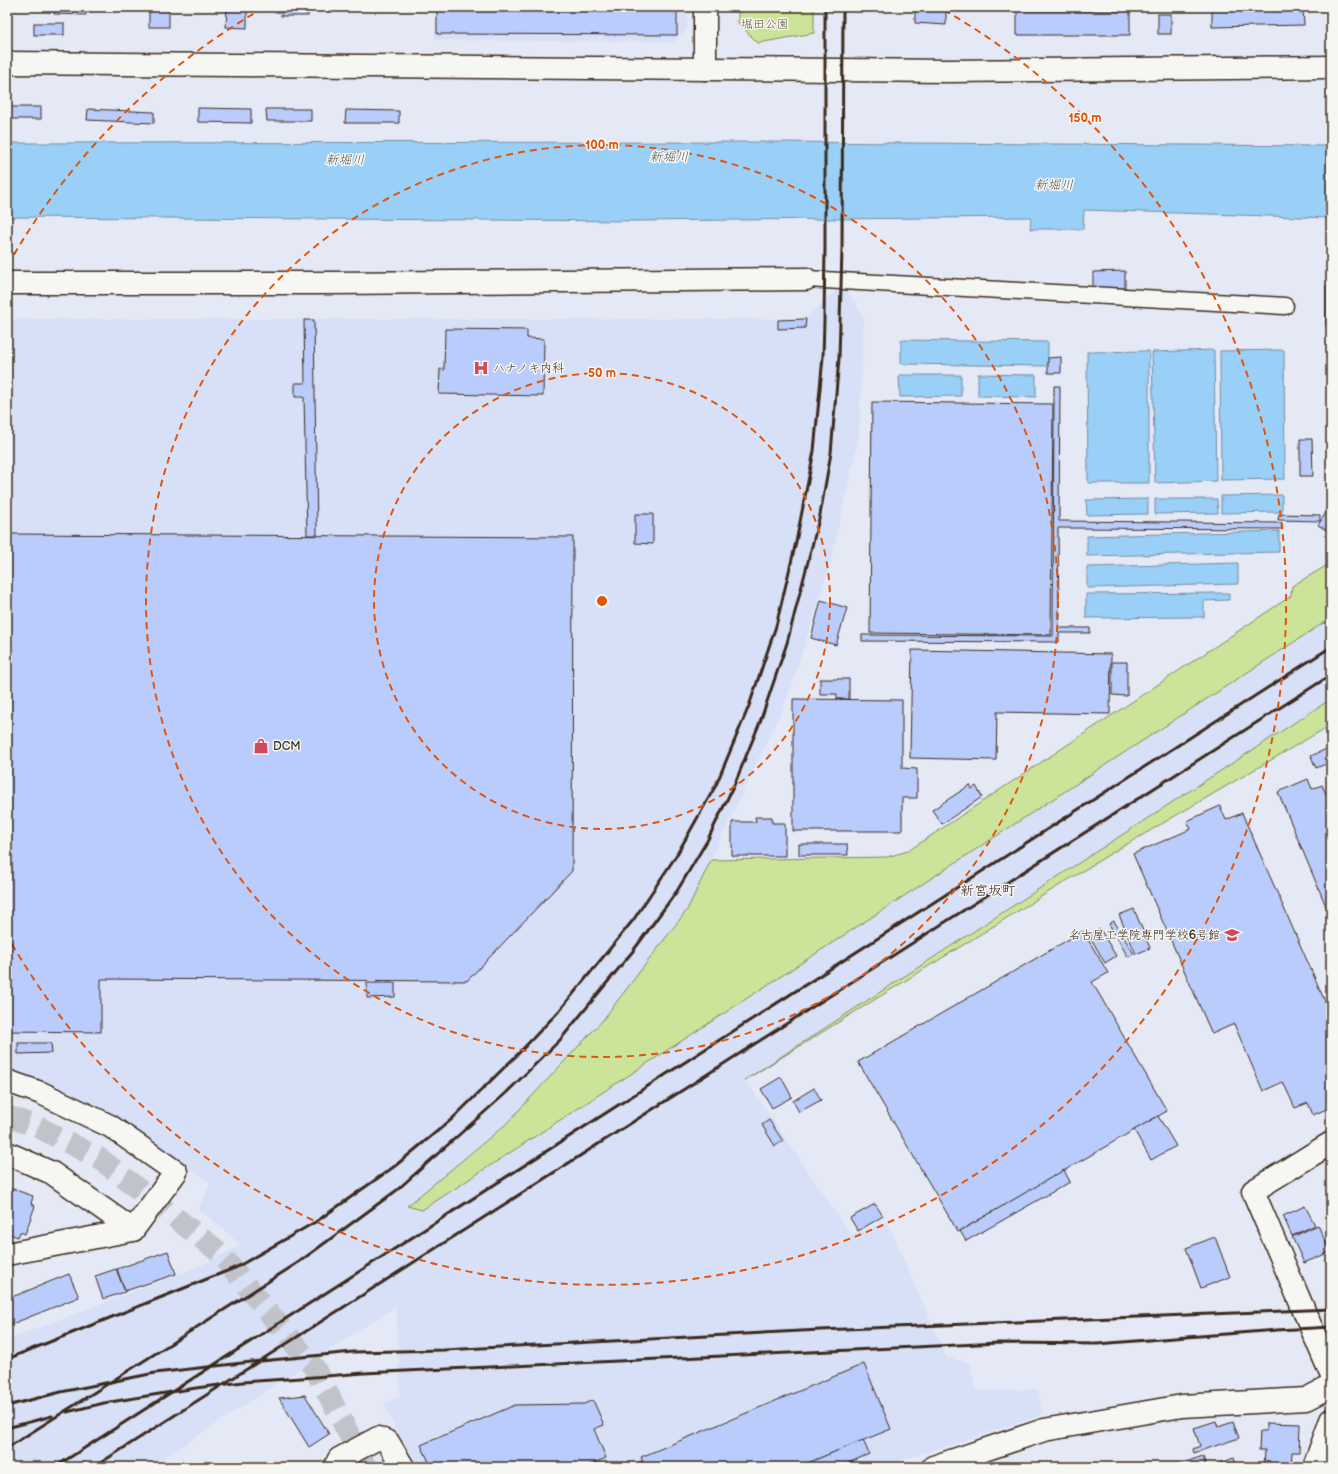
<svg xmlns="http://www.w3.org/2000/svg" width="1338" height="1474" viewBox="0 0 1338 1474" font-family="'Balsamiq Sans','Klee One',sans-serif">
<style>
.built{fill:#d7e0f7}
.green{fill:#cbe49a;stroke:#83875c}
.water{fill:#9acff8;stroke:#748da1}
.building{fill:#baccfc;stroke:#3b2a1e}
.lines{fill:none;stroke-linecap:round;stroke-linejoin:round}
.tertiary-tunnel{stroke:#c2c3ca;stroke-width:22;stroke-dasharray:22 11;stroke-linecap:butt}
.service-casing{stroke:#3b2a1e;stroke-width:19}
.minor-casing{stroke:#3b2a1e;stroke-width:25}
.tertiary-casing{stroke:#3b2a1e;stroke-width:25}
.service{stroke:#f6f6f2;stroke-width:16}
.minor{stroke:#f6f6f2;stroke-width:22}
.tertiary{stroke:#f6f6f2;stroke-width:22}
.rail{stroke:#3b2a1e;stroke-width:3}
.ring{fill:none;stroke:#df570d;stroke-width:2;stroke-dasharray:7 5}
.labels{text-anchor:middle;stroke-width:3;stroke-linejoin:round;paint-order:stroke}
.park-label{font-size:12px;fill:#5f583d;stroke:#f6f6f2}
.poi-label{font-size:12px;fill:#3b2a1e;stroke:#f6f6f2;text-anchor:start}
.water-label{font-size:13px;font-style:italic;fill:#535354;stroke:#f6f6f2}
.quarter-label{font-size:14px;fill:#3b2a1e;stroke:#f6f6f2}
.centre{fill:#df570d;stroke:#f6f6f2;stroke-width:2}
.ring-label{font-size:12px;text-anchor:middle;font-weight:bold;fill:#df570d;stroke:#f6f6f2;stroke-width:3;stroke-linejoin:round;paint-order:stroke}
</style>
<rect width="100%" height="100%" fill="#e4e9f5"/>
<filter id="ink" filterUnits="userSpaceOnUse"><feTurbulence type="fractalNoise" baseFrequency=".025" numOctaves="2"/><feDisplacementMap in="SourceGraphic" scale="8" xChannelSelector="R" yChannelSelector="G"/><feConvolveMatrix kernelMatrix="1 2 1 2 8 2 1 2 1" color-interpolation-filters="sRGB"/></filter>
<g filter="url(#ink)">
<g class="built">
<polygon points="436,7 687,7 687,29 673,42 435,40"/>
<polygon points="842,284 857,305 864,320 859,437 830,565 788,697 711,860 887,857 908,851 1291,596 1292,586 1331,563 1331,725 1110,854 746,1080 851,1235 887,1221 947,1358 970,1363 976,1391 1038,1389 1042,1415 881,1467 412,1467 384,1404 400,1396 396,1306 150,1467 7,1467 7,1340 202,1265 240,1245 224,1230 198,1209 211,1183 118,1118 42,1081 7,1068 7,319 806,319"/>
</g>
<g class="green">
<polygon points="738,7 814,7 814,33 758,43 738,23"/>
<polygon points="1331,563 1331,618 422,1210 407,1206 505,1125 602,1021 687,910 711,860 887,857 908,851 1291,596 1292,586"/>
<polygon points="1331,699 1331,725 1110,854 745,1080"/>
</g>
<g class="water">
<polygon points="775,142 1331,146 1331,218 1084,210 1083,229 1030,229 1031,217 637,221 7,217 7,143"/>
<polygon points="901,340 1048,342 1048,366 901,364"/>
<polygon points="1214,350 1216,481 1155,483 1152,352"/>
<polygon points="1284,350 1285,479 1221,480 1220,351"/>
<polygon points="1149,351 1149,483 1088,483 1087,352"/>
<polygon points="978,374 1036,375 1036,397 978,396"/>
<polygon points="899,375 961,375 961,396 900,397"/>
<polygon points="1282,495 1282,512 1221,513 1221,496"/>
<polygon points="1148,499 1148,514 1087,515 1086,500"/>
<polygon points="1155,499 1217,499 1218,513 1155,514"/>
<polygon points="1279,531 1279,552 1087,556 1087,536"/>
<polygon points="1238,563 1238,584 1087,588 1087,567"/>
<polygon points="1229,593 1229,600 1204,601 1204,617 1086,618 1086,594"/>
</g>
<g class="building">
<polygon points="54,7 86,7 86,15 54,14"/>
<rect x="149" y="7" width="20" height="20"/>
<polygon points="227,7 247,7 247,28 226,27"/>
<rect x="281" y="7" width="27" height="9"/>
<polygon points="437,7 677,7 677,35 437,34"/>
<polygon points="915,7 946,7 946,25 915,23"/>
<polygon points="1212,7 1303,7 1304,25 1212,27"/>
<polygon points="1017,10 1130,11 1130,35 1017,35"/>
<rect x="1158" y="14" width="13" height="20"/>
<rect x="34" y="23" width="30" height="12"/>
<rect x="7" y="107" width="34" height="12"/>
<polygon points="198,108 251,109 251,123 198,122"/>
<polygon points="88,109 154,112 154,123 87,120"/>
<polygon points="266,109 311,109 311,121 267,121"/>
<polygon points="346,110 399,111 399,123 345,123"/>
<polygon points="1125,271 1125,288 1093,289 1093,272"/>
<rect x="1326" y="286" width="5" height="40"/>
<polygon points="806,319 805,328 778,329 778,320"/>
<polygon points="304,320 314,320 317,535 307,535 304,397 295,397 295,383 305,383"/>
<polygon points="445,329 527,330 527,338 544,339 543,396 439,394 440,369 444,370"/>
<polygon points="1061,357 1061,373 1048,373 1048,358"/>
<polygon points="1054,386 1060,386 1059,521 1282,523 1282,529 1058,528 1059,628 1090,628 1090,633 1059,633 1059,642 862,641 862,635 1053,636"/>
<polygon points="872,402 1053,404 1051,635 870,633"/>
<polygon points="1300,439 1312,439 1313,476 1300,476"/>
<polygon points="1331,505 1331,533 1318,525"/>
<polygon points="635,514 653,514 653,544 635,543"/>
<polygon points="1279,514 1320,515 1320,521 1278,520"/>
<polygon points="7,534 573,537 572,871 467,981 101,979 101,1032 7,1031"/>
<polygon points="821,600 847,608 836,645 811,638"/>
<polygon points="912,650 1111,654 1110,714 997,712 996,760 910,758"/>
<polygon points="1112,662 1127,662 1127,696 1112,695"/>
<polygon points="820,679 849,679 849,699 837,699 837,694 820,694"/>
<polygon points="793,699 902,700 902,768 917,769 917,798 902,798 902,831 793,831"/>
<polygon points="1331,747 1331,762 1316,768 1311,756"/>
<polygon points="1308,779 1312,789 1322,785 1331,805 1331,918 1278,792"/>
<polygon points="970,785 972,789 976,786 982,797 942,824 932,810"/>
<polygon points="1220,806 1226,820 1242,813 1331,1015 1331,1107 1313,1115 1308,1103 1295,1108 1283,1082 1263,1091 1234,1024 1212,1034 1133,854 1191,829 1187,821"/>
<polygon points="755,817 772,817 772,823 785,823 785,856 732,856 732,822 756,822"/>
<polygon points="799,844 847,844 848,855 799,855"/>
<polygon points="1134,909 1150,948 1136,954 1119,915"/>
<polygon points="1114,921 1134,954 1128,957 1109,924"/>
<polygon points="1100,929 1116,956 1105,963 1089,935"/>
<polygon points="1083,931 1108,973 1092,982 1167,1111 958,1232 858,1062"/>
<polygon points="367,983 395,983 395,997 367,998"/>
<polygon points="18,1043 51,1043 52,1053 18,1054"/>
<polygon points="781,1077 792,1097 772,1108 761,1089"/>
<polygon points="814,1088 821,1100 799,1112 793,1101"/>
<polygon points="1158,1116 1176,1146 1151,1160 1134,1130"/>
<polygon points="769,1120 783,1141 775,1146 762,1125"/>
<polygon points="1064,1170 1070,1182 966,1241 960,1231"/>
<polygon points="7,1187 33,1196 31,1204 35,1206 25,1234 20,1232 18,1237 7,1233"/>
<polygon points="875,1204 883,1216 858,1231 850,1218"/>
<polygon points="1305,1206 1315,1225 1292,1236 1283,1216"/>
<polygon points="1318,1225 1330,1252 1304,1263 1292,1237"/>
<polygon points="1215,1237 1230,1277 1201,1288 1186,1248"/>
<polygon points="168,1251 176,1274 125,1291 117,1269"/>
<polygon points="116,1269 125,1292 103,1299 95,1276"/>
<polygon points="69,1274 79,1297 7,1326 7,1299"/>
<polygon points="864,1364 891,1429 798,1467 645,1467 641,1457"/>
<polygon points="305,1395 329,1434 309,1447 279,1398"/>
<polygon points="593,1400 604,1425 594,1429 606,1458 584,1467 424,1466 430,1464 421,1445 515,1405 584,1404"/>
<polygon points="1216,1421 1218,1427 1233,1422 1239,1438 1194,1453 1193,1449 1200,1446 1194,1428"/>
<polygon points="1266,1423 1300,1424 1299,1452 1292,1452 1291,1467 1264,1467 1265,1450 1259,1450 1260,1431 1266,1431"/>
<polygon points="863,1440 869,1454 839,1467 798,1467"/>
<polygon points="1203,1456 1206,1467 1171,1467"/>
<polygon points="1234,1458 1237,1467 1209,1467"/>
<polygon points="642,1461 645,1467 630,1467 629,1466"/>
</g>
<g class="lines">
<polyline class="tertiary-tunnel" points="7,1116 38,1127 100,1159 219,1252 315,1369 366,1467"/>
<g class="service-casing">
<polyline id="service" points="806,279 1285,306"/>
</g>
<g class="minor-casing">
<g id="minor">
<polyline points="7,1081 41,1093 110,1126 176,1172 133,1230 7,1254"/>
<polyline points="1331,1143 1253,1191 1331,1374"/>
<polyline points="7,1153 52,1173 133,1230"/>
<polyline points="335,1467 339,1459 378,1438 388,1442 403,1467"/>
<polyline points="933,1467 1044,1430 1182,1406 1306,1399 1331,1386"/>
<polyline points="1314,1467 1331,1420"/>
</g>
</g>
<g class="tertiary-casing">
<g id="tertiary">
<polyline points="7,63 950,71 1331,67"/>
<polyline points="705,69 705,7"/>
<polyline points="7,283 331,283 806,279"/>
</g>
</g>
<use href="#service" class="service"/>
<use href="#minor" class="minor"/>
<use href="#tertiary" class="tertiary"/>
<g class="rail">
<polyline points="7,1359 237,1267 317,1221 395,1166 452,1119 517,1055 560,1010 634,919 676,856 716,785 749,706 776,626 796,542 814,451 823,357 824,320 825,247 825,7"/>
<polyline points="7,1406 61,1392 155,1373 251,1362 353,1352 444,1350 820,1330 1331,1309"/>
<polyline points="67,1412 104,1403 196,1388 243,1382 301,1378 364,1373 999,1343 1097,1344 1277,1330 1331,1327"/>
<polyline points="7,1428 52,1416"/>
<polyline points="7,1448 299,1262 397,1190 506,1093 560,1040 633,951 677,891 707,841 735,783 760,722 787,643 820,515 831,453 839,358 842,249 843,7"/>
<polyline points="55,1467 1331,647"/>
<polyline points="94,1467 1331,675"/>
</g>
</g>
</g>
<g class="ring">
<circle cx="602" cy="601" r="228"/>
<circle cx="602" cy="601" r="456"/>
<path d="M8 265A683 683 0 0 1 260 10M944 10A683 683 0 1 1 8 937"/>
</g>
<defs>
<g id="hospital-bare" transform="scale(1.2)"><path d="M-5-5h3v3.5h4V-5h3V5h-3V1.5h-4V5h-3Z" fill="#d1495b" stroke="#f6f6f2" stroke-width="2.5" paint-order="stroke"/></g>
<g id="shop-bare" transform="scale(1.2)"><path d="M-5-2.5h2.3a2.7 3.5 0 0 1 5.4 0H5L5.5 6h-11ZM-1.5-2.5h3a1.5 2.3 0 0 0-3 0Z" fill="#d1495b" stroke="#f6f6f2" stroke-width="2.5" paint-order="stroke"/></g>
<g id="school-bare" transform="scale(1.2)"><path d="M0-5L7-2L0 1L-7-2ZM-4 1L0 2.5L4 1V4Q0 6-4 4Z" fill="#d1495b" stroke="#f6f6f2" stroke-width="2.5" paint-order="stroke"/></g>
</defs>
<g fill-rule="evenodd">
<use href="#hospital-bare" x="481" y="368"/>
<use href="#shop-bare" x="261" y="746"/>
<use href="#school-bare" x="1232" y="935"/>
</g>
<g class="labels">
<g class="park-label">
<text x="765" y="28">堀田公園</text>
</g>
<g class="poi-label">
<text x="493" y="372">ハナノキ内科</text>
<text x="273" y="750">DCM</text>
<text x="1220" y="939" text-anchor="end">名古屋工学院専門学校6号館</text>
</g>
<g class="water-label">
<text x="669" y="161">新堀川</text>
<text x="345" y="164">新堀川</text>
<text x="1054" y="189">新堀川</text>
</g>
<g class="quarter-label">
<text x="988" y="895">新宮坂町</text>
</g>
</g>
<circle cx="602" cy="601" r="6" class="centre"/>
<g class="ring-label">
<text x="1085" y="122">150 m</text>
<text x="602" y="149">100 m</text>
<text x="602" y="377">50 m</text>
</g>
<rect width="1338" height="1474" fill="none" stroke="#f6f6f2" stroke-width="24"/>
<rect x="12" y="12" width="1314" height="1450" fill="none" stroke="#3b2a1e" stroke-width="1.5" filter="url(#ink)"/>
</svg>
